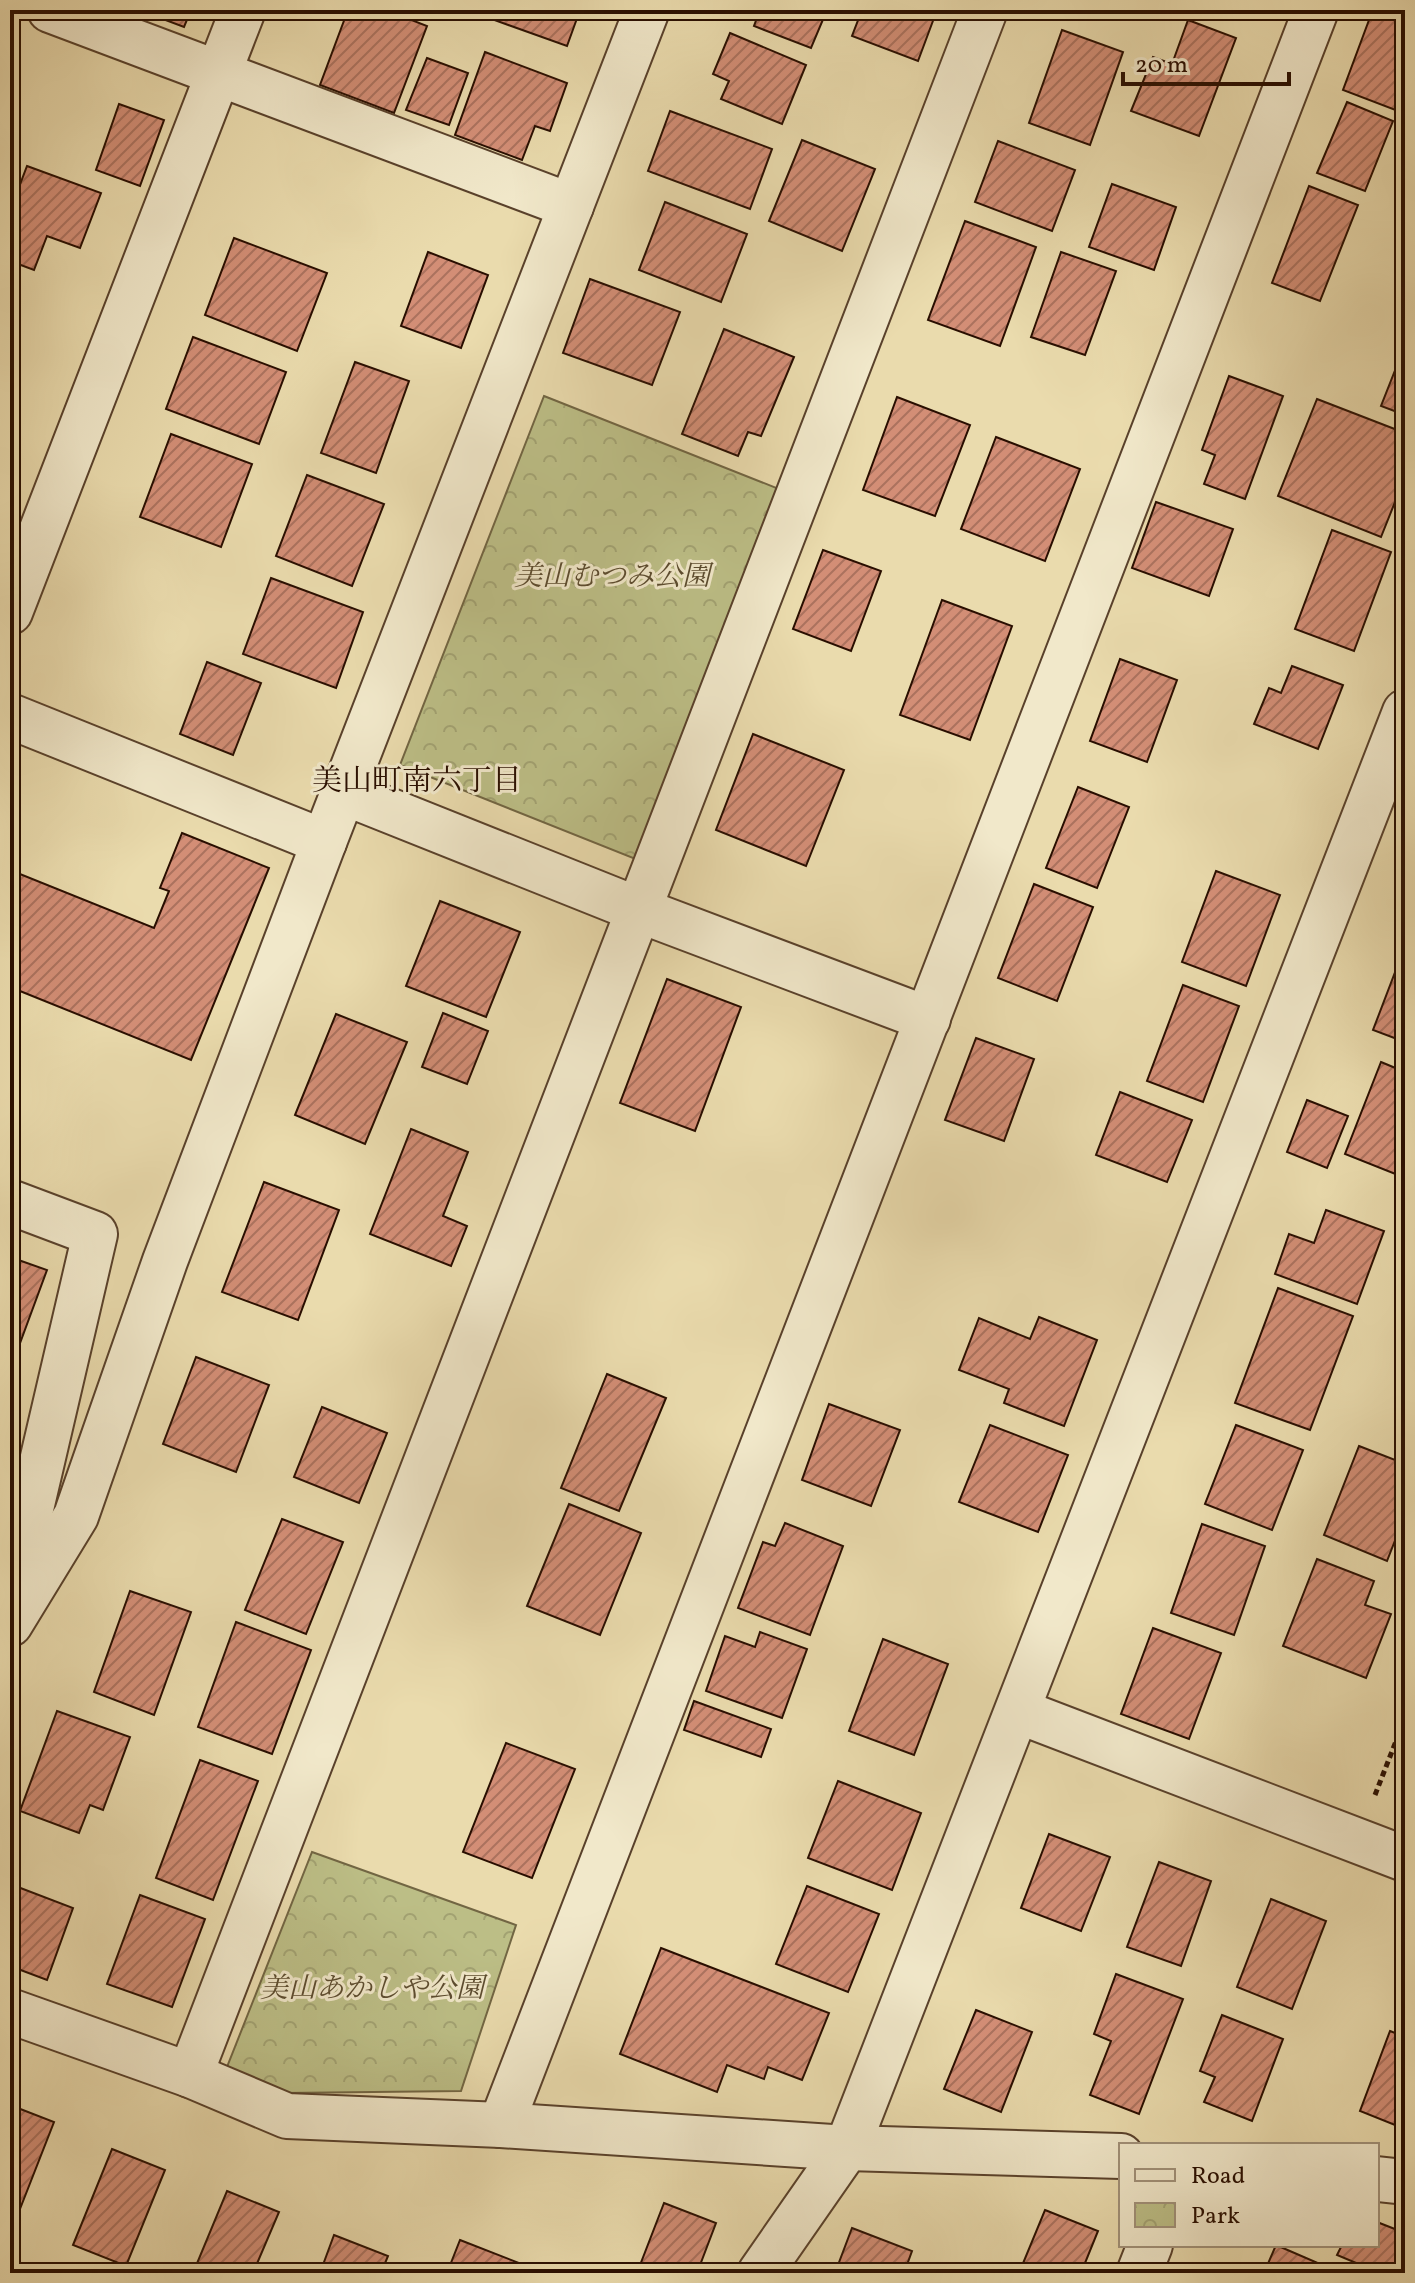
<svg xmlns="http://www.w3.org/2000/svg" width="1415" height="2283" viewBox="0 0 1415 2283" font-family="Vollkorn,'Noto Serif JP',serif">
<style>
.park{fill:url(#park-crowns);stroke:#726643;stroke-width:2}
.building{fill:url(#building-hatch);stroke:#290e00;stroke-width:2}
.lines{fill:none;stroke-linecap:round;stroke-linejoin:round}
.street-casing{stroke:#59412b;stroke-width:48}
.path{stroke:#290e00;stroke-width:5;stroke-dasharray:6 4;stroke-linecap:butt}
.street{stroke:#f1e8ca;stroke-width:44}
.labels{text-anchor:middle;stroke-width:6;stroke-linejoin:round;paint-order:stroke}
.park-label{font-size:28px;font-style:italic;fill:#5c4c2f;stroke:#f1e8ca}
.neighbourhood-label{font-size:30px;fill:#290e00;stroke:#f1e8ca}
</style>
<defs>
<pattern id="park-crowns" width="20" height="18" patternUnits="userSpaceOnUse" patternTransform="scale(2)"><rect width="20" height="18" fill="#bcbe86"/><path d="M2 6a3 3 0 1 1 6 0M12 15a3 3 0 1 1 6 0" fill="none" stroke="#a2a272"/></pattern>
<pattern id="building-hatch" width="6" height="6" patternUnits="userSpaceOnUse" patternTransform="scale(2)"><rect width="6" height="6" fill="#d38e76"/><path d="M-1 1l2-2M0 6l6-6M5 7l2-2" fill="none" stroke="#ab725e"/></pattern>
</defs>
<rect width="100%" height="100%" fill="#eadbad"/>
<filter id="stains"><feTurbulence type="fractalNoise" baseFrequency=".0025" numOctaves="4"/><feColorMatrix values="0 0 0 0 .2 0 0 0 0 .09 0 0 0 0 .02 0 0 0 .5 -.17"/></filter>
<radialGradient id="worn" r=".72"><stop offset=".6" stop-color="#630" stop-opacity="0"/><stop offset="1" stop-color="#630" stop-opacity=".3"/></radialGradient>
<g class="park">
<polygon points="544,396 784,491 638,860 400,765"/>
<polygon points="312,1852 516,1925 461,2091 285,2093 227,2067"/>
</g>
<g class="building">
<polygon points="139,10 191,10 184,27"/>
<polygon points="348,10 386,10 427,26 394,113 320,85"/>
<polygon points="489,10 580,10 567,46 486,17"/>
<polygon points="760,10 827,10 811,48 754,26"/>
<polygon points="862,10 937,10 918,61 852,36"/>
<polygon points="1372,12 1405,24 1405,91 1398,111 1343,90"/>
<polygon points="1188,20 1236,38 1199,136 1131,111 1153,57 1172,64"/>
<polygon points="1062,30 1123,52 1090,145 1029,123"/>
<polygon points="730,33 806,65 782,124 721,99 729,81 713,74"/>
<polygon points="485,52 567,83 550,131 535,126 522,160 455,135"/>
<polygon points="427,58 468,73 449,125 406,110"/>
<polygon points="1347,102 1393,121 1365,191 1317,173"/>
<polygon points="119,104 164,120 140,186 96,170"/>
<polygon points="670,111 772,149 750,209 648,171"/>
<polygon points="802,140 875,169 842,251 769,221"/>
<polygon points="998,141 1075,170 1052,231 975,202"/>
<polygon points="27,166 101,193 80,248 47,236 34,270 10,261 10,211"/>
<polygon points="1112,184 1176,207 1154,270 1089,247"/>
<polygon points="1309,186 1358,205 1320,301 1272,283"/>
<polygon points="665,202 747,234 721,302 639,270"/>
<polygon points="965,221 1036,247 1000,346 928,320"/>
<polygon points="234,238 327,273 297,351 205,315"/>
<polygon points="428,252 488,275 461,348 401,326"/>
<polygon points="1061,252 1116,271 1085,355 1031,337"/>
<polygon points="590,279 680,312 652,385 563,353"/>
<polygon points="724,329 794,357 761,436 748,432 738,456 682,434"/>
<polygon points="193,337 286,372 259,444 166,409"/>
<polygon points="1405,345 1405,415 1381,406"/>
<polygon points="355,362 409,381 376,473 321,453"/>
<polygon points="1229,376 1283,396 1245,499 1204,484 1215,455 1202,450"/>
<polygon points="897,397 970,425 935,516 863,490"/>
<polygon points="1317,399 1405,433 1405,477 1381,537 1278,496"/>
<polygon points="171,434 252,464 221,547 140,517"/>
<polygon points="996,437 1080,469 1045,561 961,529"/>
<polygon points="307,475 384,504 352,586 276,556"/>
<polygon points="1156,502 1233,529 1209,596 1132,568"/>
<polygon points="1332,530 1391,552 1354,651 1295,629"/>
<polygon points="823,550 881,571 851,651 793,629"/>
<polygon points="271,578 363,612 336,688 243,654"/>
<polygon points="942,600 1012,626 970,740 900,715"/>
<polygon points="1120,659 1177,680 1147,762 1090,741"/>
<polygon points="207,662 261,683 233,755 180,734"/>
<polygon points="1292,666 1343,685 1318,749 1254,724 1269,688 1281,693"/>
<polygon points="753,734 844,770 806,866 716,830"/>
<polygon points="1078,787 1129,807 1097,888 1046,868"/>
<polygon points="182,833 269,868 191,1060 10,987 10,870 154,928 169,891 160,888"/>
<polygon points="1216,871 1280,895 1246,986 1182,962"/>
<polygon points="1034,884 1093,907 1057,1001 998,978"/>
<polygon points="440,901 520,932 486,1017 406,986"/>
<polygon points="1405,946 1405,1042 1373,1030"/>
<polygon points="667,979 741,1007 695,1131 620,1103"/>
<polygon points="1183,985 1239,1006 1203,1102 1147,1081"/>
<polygon points="443,1013 488,1031 467,1084 422,1067"/>
<polygon points="336,1014 407,1042 365,1144 295,1115"/>
<polygon points="976,1038 1034,1059 1004,1141 945,1120"/>
<polygon points="1381,1062 1405,1072 1403,1177 1345,1154"/>
<polygon points="1120,1092 1192,1120 1167,1182 1096,1155"/>
<polygon points="1307,1100 1348,1116 1327,1168 1287,1152"/>
<polygon points="411,1129 468,1152 443,1216 467,1226 451,1266 370,1234"/>
<polygon points="264,1182 339,1210 298,1320 222,1292"/>
<polygon points="1326,1210 1384,1231 1357,1304 1275,1274 1289,1234 1314,1243"/>
<polygon points="10,1257 47,1270 16,1354 10,1352"/>
<polygon points="1278,1288 1353,1316 1310,1430 1235,1403"/>
<polygon points="1039,1317 1097,1340 1064,1426 1004,1403 1009,1389 959,1370 979,1318 1030,1339"/>
<polygon points="196,1357 269,1385 236,1472 163,1444"/>
<polygon points="607,1374 666,1398 619,1511 561,1488"/>
<polygon points="829,1404 900,1430 871,1506 802,1480"/>
<polygon points="322,1407 387,1433 359,1503 294,1477"/>
<polygon points="990,1425 1068,1455 1038,1532 959,1502"/>
<polygon points="1236,1425 1303,1450 1272,1530 1205,1504"/>
<polygon points="1359,1446 1403,1463 1396,1479 1405,1482 1405,1515 1387,1561 1324,1535"/>
<polygon points="569,1504 641,1533 600,1635 527,1606"/>
<polygon points="282,1519 343,1542 306,1634 245,1610"/>
<polygon points="785,1523 843,1546 810,1635 738,1608 763,1542 775,1546"/>
<polygon points="1202,1524 1265,1546 1234,1635 1171,1613"/>
<polygon points="1317,1559 1374,1581 1365,1605 1391,1614 1366,1678 1283,1646"/>
<polygon points="130,1591 191,1612 154,1715 94,1692"/>
<polygon points="236,1622 311,1650 272,1754 198,1727"/>
<polygon points="1153,1628 1221,1653 1189,1739 1121,1714"/>
<polygon points="760,1632 807,1649 782,1718 706,1691 725,1636 755,1647"/>
<polygon points="883,1639 948,1664 914,1755 849,1731"/>
<polygon points="694,1701 771,1729 761,1757 684,1730"/>
<polygon points="57,1711 130,1737 103,1810 90,1805 79,1833 20,1811"/>
<polygon points="506,1743 575,1769 532,1878 463,1852"/>
<polygon points="200,1760 258,1781 213,1900 156,1878"/>
<polygon points="838,1781 921,1813 892,1890 808,1858"/>
<polygon points="1049,1834 1110,1857 1081,1931 1021,1908"/>
<polygon points="1159,1862 1211,1881 1181,1966 1127,1947"/>
<polygon points="10,1884 73,1908 47,1980 10,1966"/>
<polygon points="807,1886 879,1914 848,1992 776,1964"/>
<polygon points="140,1895 205,1919 172,2007 107,1984"/>
<polygon points="1271,1899 1326,1921 1292,2009 1237,1987"/>
<polygon points="661,1948 829,2013 802,2080 768,2067 764,2079 727,2065 717,2092 620,2054"/>
<polygon points="1116,1974 1183,1999 1139,2114 1090,2095 1111,2041 1094,2034"/>
<polygon points="976,2010 1032,2032 1001,2112 944,2089"/>
<polygon points="1222,2015 1283,2039 1252,2121 1204,2102 1215,2077 1200,2071"/>
<polygon points="1390,2031 1405,2037 1405,2129 1360,2111"/>
<polygon points="10,2105 54,2122 18,2214 10,2211"/>
<polygon points="112,2149 165,2170 126,2266 73,2245"/>
<polygon points="227,2191 279,2212 253,2273 193,2273"/>
<polygon points="664,2203 716,2223 697,2273 637,2273"/>
<polygon points="1045,2210 1098,2231 1081,2273 1019,2273"/>
<polygon points="1377,2222 1405,2233 1405,2253 1396,2273 1380,2273 1337,2255 1342,2245 1377,2245"/>
<polygon points="852,2228 912,2251 904,2273 835,2273"/>
<polygon points="334,2235 388,2256 381,2273 320,2273"/>
<polygon points="460,2240 519,2263 515,2273 447,2273"/>
<polygon points="1276,2245 1334,2270 1333,2273 1264,2273"/>
</g>
<g class="lines">
<g class="street-casing">
<g id="street">
<polyline points="50,10 571,206"/>
<polyline points="10,612 243,10"/>
<polyline points="10,716 324,842"/>
<polyline points="343,792 639,910 928,1019"/>
<polyline points="10,1202 95,1234 10,1599"/>
<polyline points="10,1624 76,1516 165,1261 324,842 647,10"/>
<polyline points="1018,1711 1405,1859"/>
<polyline points="10,2011 190,2075 287,2116 501,2125 847,2148 1121,2156"/>
<polyline points="190,2075 985,10"/>
<polyline points="501,2125 1316,10"/>
<polyline points="1377,2179 1405,2182"/>
<polyline points="760,2273 847,2148 1405,712"/>
<polyline points="1139,2273 1150,2245"/>
</g>
</g>
<polyline class="path" points="1375,1795 1405,1718"/>
<use href="#street" class="street"/>
</g>
<g class="labels">
<g class="park-label">
<text x="612" y="585">美山むつみ公園</text>
<text x="372" y="1997">美山あかしや公園</text>
</g>
<g class="neighbourhood-label">
<text x="417" y="790">美山町南六丁目</text>
</g>
</g>
<rect width="1415" height="2283" fill="none" stroke="#eadbad" stroke-width="40"/>
<rect x="12" y="12" width="1391" height="2259" fill="none" stroke="#290e00" stroke-width="4"/>
<rect x="20" y="20" width="1375" height="2243" fill="none" stroke="#290e00" stroke-width="2"/>
<rect x="1119" y="2143" width="260" height="104" fill="#f1e8ca" stroke="#a19179" stroke-width="2"/>
<rect x="1135" y="2169" width="40" height="12" fill="#f1e8ca" stroke="#a19179" stroke-width="2"/>
<text x="1191" y="2183" font-size="24" fill="#290e00">Road</text>
<rect x="1135" y="2203" width="40" height="24" fill="url(#park-crowns)" stroke="#a19179" stroke-width="2"/>
<text x="1191" y="2223" font-size="24" fill="#290e00">Park</text>
<path d="M1123 72v12h166v-12" fill="none" stroke="#290e00" stroke-width="4"/>
<text x="1135" y="72" font-size="24" fill="#290e00" stroke="#f1e8ca" stroke-width="6" paint-order="stroke">20 m</text>
<rect width="100%" height="100%" filter="url(#stains)"/>
<rect width="100%" height="100%" fill="url(#worn)"/>
</svg>
